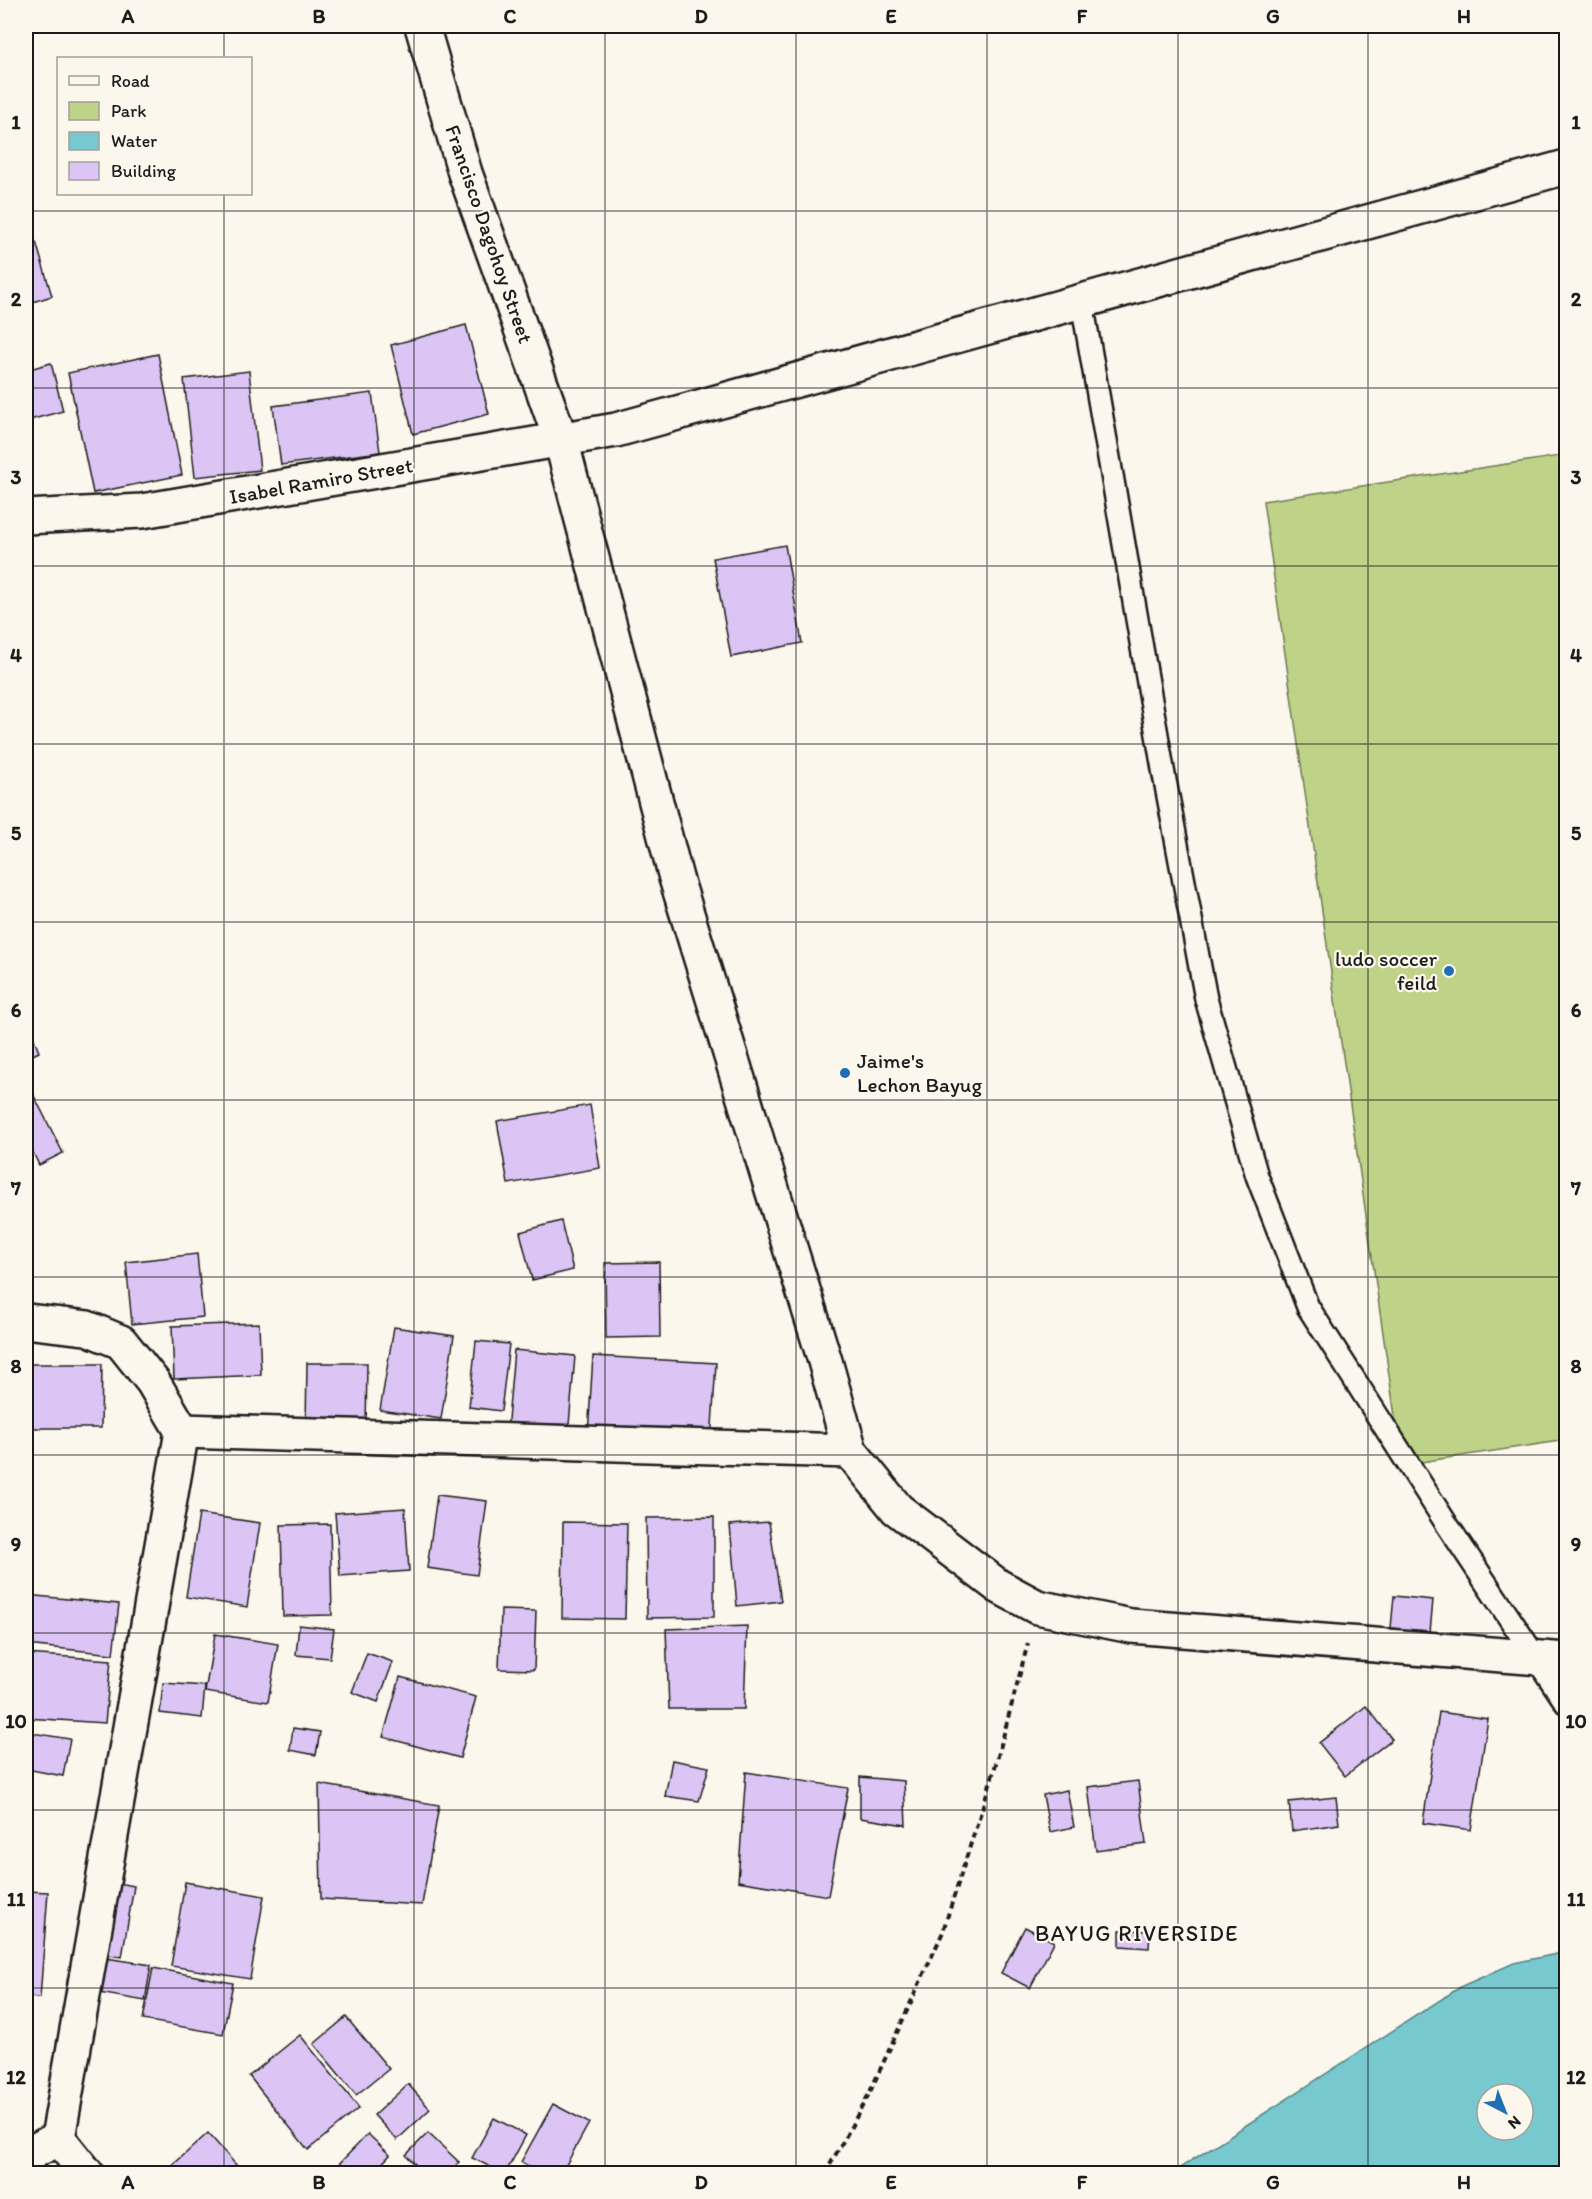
<svg xmlns="http://www.w3.org/2000/svg" width="1592" height="2199" viewBox="0 0 1592 2199" font-family="Itim,sans-serif">
<style>
.green{fill:#bed388;stroke:#6d7852;stroke-width:1.5}
.water{fill:#78c9cf;stroke:#538487;stroke-width:1.5;fill-rule:evenodd}
.building{fill:#dcc4f4;stroke:#1c1c1c;stroke-width:1.5}
.lines{fill:none;stroke-linecap:round;stroke-linejoin:round}
.lane-casing{stroke:#1c1c1c;stroke-width:26}
.street-casing{stroke:#1c1c1c;stroke-width:38}
.secondary-casing{stroke:#1c1c1c;stroke-width:38}
.path{stroke:#1c1c1c;stroke-width:4;stroke-dasharray:6 4.5;stroke-linecap:butt}
.lane{stroke:#fbf7ec;stroke-width:21}
.street{stroke:#fbf7ec;stroke-width:33}
.secondary{stroke:#fbf7ec;stroke-width:33}
.grid{fill:none;stroke:#1c1c1c;stroke-width:1.5;stroke-opacity:0.55}
.poi-dot{fill:#1f6fb2;stroke:#fbf7ec;stroke-width:2}
.labels{text-anchor:middle;stroke-width:4.5;stroke-linejoin:round;paint-order:stroke}
.street-label{font-size:21px;fill:#1c1c1c;stroke:#fbf7ec}
.poi-label{font-size:21px;fill:#1c1c1c;stroke:#fbf7ec;text-anchor:end}
.neighbourhood-label{font-size:22px;letter-spacing:1.5px;fill:#1c1c1c;stroke:#fbf7ec}
.neatline{fill:none;stroke:#1c1c1c;stroke-width:2}
.grid-label{font-size:20px;text-anchor:middle;font-weight:bold;fill:#1c1c1c}
</style>
<rect width="100%" height="100%" fill="#fbf7ec"/>
<filter id="ink" filterUnits="userSpaceOnUse"><feTurbulence type="fractalNoise" baseFrequency=".0167" numOctaves="2"/><feDisplacementMap in="SourceGraphic" scale="12" xChannelSelector="R" yChannelSelector="G"/><feConvolveMatrix kernelMatrix="1 2 1 2 8 2 1 2 1" color-interpolation-filters="sRGB"/></filter>
<g filter="url(#ink)">
<polygon class="green" points="1566,455 1566,1440 1402,1465 1263,501"/>
<path class="water" d="M1566,1952v221h-394l290,-187 52,-23zM1487,2094h36v36h-36z"/>
<g class="building">
<polygon points="36,242 52,296 26,304 26,245"/>
<polygon points="466,325 489,414 413,434 391,345"/>
<polygon points="158,354 182,475 93,493 68,373"/>
<polygon points="51,363 63,411 26,421 26,370"/>
<polygon points="249,371 260,470 195,477 184,379"/>
<polygon points="372,393 380,452 281,465 273,406"/>
<polygon points="785,545 802,643 731,657 713,558"/>
<polygon points="26,1018 39,1052 26,1058"/>
<polygon points="26,1080 63,1153 39,1165 26,1138"/>
<polygon points="590,1105 600,1168 508,1184 497,1121"/>
<polygon points="561,1221 573,1270 532,1280 520,1232"/>
<polygon points="197,1254 203,1317 132,1324 126,1262"/>
<polygon points="659,1262 660,1337 606,1338 605,1263"/>
<polygon points="259,1323 261,1375 174,1379 172,1326"/>
<polygon points="394,1327 454,1336 441,1419 380,1410"/>
<polygon points="476,1341 509,1344 501,1411 469,1407"/>
<polygon points="514,1350 575,1356 568,1436 507,1432"/>
<polygon points="593,1356 716,1363 711,1442 588,1435"/>
<polygon points="307,1363 367,1363 366,1427 306,1427"/>
<polygon points="26,1364 102,1364 101,1428 26,1428"/>
<polygon points="437,1495 487,1501 477,1575 427,1568"/>
<polygon points="405,1508 409,1571 340,1576 335,1513"/>
<polygon points="199,1514 260,1523 247,1607 186,1597"/>
<polygon points="714,1517 714,1617 647,1618 646,1518"/>
<polygon points="563,1522 627,1523 625,1619 562,1618"/>
<polygon points="769,1522 781,1601 737,1606 730,1525"/>
<polygon points="330,1524 332,1615 283,1616 281,1525"/>
<polygon points="26,1595 119,1604 113,1654 26,1645"/>
<polygon points="1394,1596 1433,1600 1430,1632 1391,1628"/>
<polygon points="501,1610 536,1611 534,1670 499,1669"/>
<polygon points="299,1625 334,1629 330,1658 296,1655"/>
<polygon points="747,1626 744,1709 669,1709 666,1629"/>
<polygon points="215,1634 278,1644 268,1702 205,1692"/>
<polygon points="367,1653 393,1662 378,1702 352,1692"/>
<polygon points="26,1654 111,1660 105,1723 26,1718"/>
<polygon points="400,1677 476,1697 460,1758 383,1737"/>
<polygon points="163,1683 205,1686 202,1718 160,1713"/>
<polygon points="1366,1706 1392,1739 1345,1776 1319,1743"/>
<polygon points="1439,1712 1488,1719 1471,1830 1423,1823"/>
<polygon points="293,1728 320,1732 316,1755 290,1750"/>
<polygon points="26,1732 70,1739 63,1776 26,1769"/>
<polygon points="672,1760 709,1767 699,1801 665,1796"/>
<polygon points="746,1772 848,1788 828,1896 738,1881"/>
<polygon points="860,1777 904,1781 906,1825 860,1818"/>
<polygon points="1138,1781 1146,1844 1096,1851 1088,1787"/>
<polygon points="319,1784 439,1805 422,1905 321,1899"/>
<polygon points="1067,1790 1074,1827 1050,1832 1043,1795"/>
<polygon points="1336,1797 1339,1824 1292,1831 1289,1802"/>
<polygon points="106,1881 134,1886 122,1957 93,1953"/>
<polygon points="185,1882 264,1896 250,1979 171,1966"/>
<polygon points="26,1891 48,1892 40,1998 26,1997"/>
<polygon points="1025,1927 1054,1942 1030,1988 1001,1973"/>
<polygon points="1120,1930 1150,1931 1149,1948 1120,1946"/>
<polygon points="99,1957 151,1965 145,2001 93,1992"/>
<polygon points="153,1968 233,1983 223,2034 143,2020"/>
<polygon points="346,2017 389,2069 356,2095 314,2044"/>
<polygon points="300,2035 359,2108 308,2150 249,2076"/>
<polygon points="408,2084 430,2109 397,2140 374,2115"/>
<polygon points="553,2104 589,2123 561,2174 542,2174 521,2162"/>
<polygon points="494,2118 526,2135 505,2174 472,2158"/>
<polygon points="208,2133 244,2174 163,2174"/>
<polygon points="428,2133 459,2162 448,2174 425,2174 406,2155"/>
<polygon points="368,2134 390,2155 372,2174 329,2174"/>
</g>
<g class="lines">
<g class="lane-casing">
<polyline id="lane" points="1082,302 1164,775 1206,999 1257,1176 1308,1307 1446,1523 1566,1703"/>
</g>
<g class="street-casing">
<g id="street">
<polyline points="561,440 676,878 825,1361 850,1451 897,1509 998,1586 1037,1607 1131,1626 1566,1660"/>
<polyline points="26,1321 87,1328 121,1342 153,1382 182,1431 58,2138 87,2174"/>
<polyline points="182,1431 850,1451"/>
<polyline points="26,2153 33,2152 58,2138"/>
</g>
</g>
<g class="secondary-casing">
<g id="secondary">
<polyline points="422,26 465,173 561,440"/>
<polyline points="26,517 142,511 616,430 1566,167"/>
</g>
</g>
<polyline class="path" points="825,2174 869,2094 942,1934 994,1771 1028,1643"/>
<use href="#lane" class="lane"/>
<use href="#street" class="street"/>
<use href="#secondary" class="secondary"/>
</g>
</g>
<path class="grid" d="M224,26v32M414,26v2148M605,26v2148M796,26v2148M987,26v2148M1178,26v2148M1368,26v2148M224,194v1980M26,211h1540M26,388h1540M26,566h1540M26,744h1540M26,922h1540M26,1100h1540M26,1277h1540M26,1455h1540M26,1633h1540M26,1810h1540M26,1988h1540"/>
<g class="poi-dot">
<circle cx="1449" cy="971" r="6"/>
<circle cx="845" cy="1073" r="6"/>
</g>
<g class="labels">
<g class="street-label">
<text transform="translate(489 234) rotate(71)" y="7">Francisco Dagohoy Street</text>
<text transform="translate(321 481) rotate(-10)" y="7">Isabel Ramiro Street</text>
</g>
<g class="poi-label">
<text x="1437" y="966">ludo soccer<tspan x="1437" dy="24">feild</tspan></text>
<text x="857" y="1068" text-anchor="start">Jaime's<tspan x="857" dy="24">Lechon Bayug</tspan></text>
</g>
<g class="neighbourhood-label">
<text x="1137" y="1941">BAYUG RIVERSIDE</text>
</g>
</g>
<rect width="1592" height="2199" fill="none" stroke="#fbf7ec" stroke-width="66"/>
<rect x="57" y="57" width="195" height="138" fill="#fbf7ec" stroke="#a29f99" stroke-width="1.5"/>
<rect x="69" y="76" width="30" height="9" fill="#fbf7ec" stroke="#a29f99" stroke-width="1.5"/>
<text x="111" y="87" font-size="18" fill="#1c1c1c">Road</text>
<rect x="69" y="102" width="30" height="18" fill="#bed388" stroke="#a29f99" stroke-width="1.5"/>
<text x="111" y="117" font-size="18" fill="#1c1c1c">Park</text>
<rect x="69" y="132" width="30" height="18" fill="#78c9cf" stroke="#a29f99" stroke-width="1.5"/>
<text x="111" y="147" font-size="18" fill="#1c1c1c">Water</text>
<rect x="69" y="162" width="30" height="18" fill="#dcc4f4" stroke="#a29f99" stroke-width="1.5"/>
<text x="111" y="177" font-size="18" fill="#1c1c1c">Building</text>
<g transform="translate(1505 2112) rotate(138)"><circle r="28" fill="#fbf7ec" stroke="#a29f99" stroke-width="1.5"/>
<path d="M0-4.5L10 22L0 15L-10 22Z" fill="#1f6fb2"/>
<text y="-9" font-size="16" font-weight="bold" text-anchor="middle" fill="#1c1c1c">N</text>
</g>
<rect x="33" y="33" width="1526" height="2133" class="neatline"/>
<g class="grid-label">
<text x="128" y="23">A</text>
<text x="319" y="23">B</text>
<text x="510" y="23">C</text>
<text x="701" y="23">D</text>
<text x="891" y="23">E</text>
<text x="1082" y="23">F</text>
<text x="1273" y="23">G</text>
<text x="1464" y="23">H</text>
<text x="16" y="129">1</text>
<text x="1576" y="129">1</text>
<text x="16" y="306">2</text>
<text x="1576" y="306">2</text>
<text x="16" y="484">3</text>
<text x="1576" y="484">3</text>
<text x="16" y="662">4</text>
<text x="1576" y="662">4</text>
<text x="16" y="840">5</text>
<text x="1576" y="840">5</text>
<text x="16" y="1017">6</text>
<text x="1576" y="1017">6</text>
<text x="16" y="1195">7</text>
<text x="1576" y="1195">7</text>
<text x="16" y="1373">8</text>
<text x="1576" y="1373">8</text>
<text x="16" y="1551">9</text>
<text x="1576" y="1551">9</text>
<text x="16" y="1728">10</text>
<text x="1576" y="1728">10</text>
<text x="16" y="1906">11</text>
<text x="1576" y="1906">11</text>
<text x="16" y="2084">12</text>
<text x="1576" y="2084">12</text>
<text x="128" y="2189">A</text>
<text x="319" y="2189">B</text>
<text x="510" y="2189">C</text>
<text x="701" y="2189">D</text>
<text x="891" y="2189">E</text>
<text x="1082" y="2189">F</text>
<text x="1273" y="2189">G</text>
<text x="1464" y="2189">H</text>
</g>
</svg>
